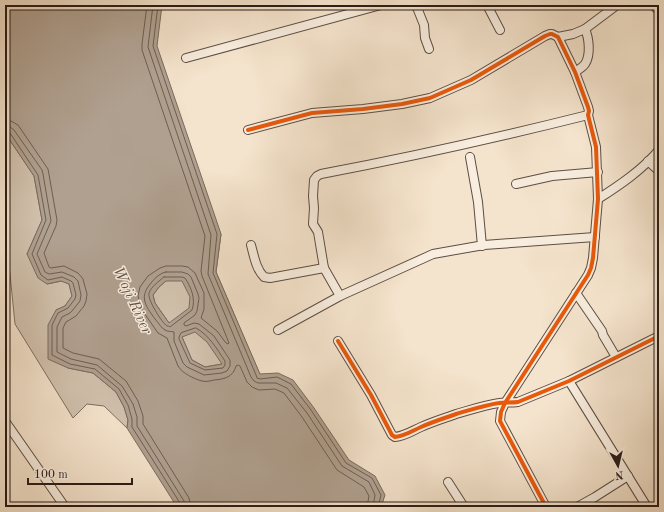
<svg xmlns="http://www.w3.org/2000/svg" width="664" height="512" viewBox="0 0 664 512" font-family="'Old Standard TT',serif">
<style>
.green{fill:#d2c2ae;stroke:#7e6f62}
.water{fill:#b0a08f;stroke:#7a6b5f;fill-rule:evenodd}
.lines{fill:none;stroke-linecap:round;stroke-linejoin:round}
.shore{stroke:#6d5e53;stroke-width:1}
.street-casing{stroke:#5d4e44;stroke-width:10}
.street{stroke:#f8edde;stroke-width:8}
.cycleway-casing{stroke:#f8edde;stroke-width:6}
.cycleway{stroke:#e8590c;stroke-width:4}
.labels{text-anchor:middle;stroke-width:3;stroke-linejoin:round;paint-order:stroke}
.water-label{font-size:15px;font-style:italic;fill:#605147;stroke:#f8edde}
</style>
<rect width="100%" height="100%" fill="#f5e4cd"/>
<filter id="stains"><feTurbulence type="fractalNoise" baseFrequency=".005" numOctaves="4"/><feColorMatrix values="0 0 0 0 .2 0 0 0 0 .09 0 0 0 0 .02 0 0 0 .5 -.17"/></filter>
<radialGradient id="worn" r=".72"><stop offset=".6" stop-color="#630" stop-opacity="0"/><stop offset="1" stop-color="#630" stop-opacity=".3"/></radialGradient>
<g class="green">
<polygon points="5,133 34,176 42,220 27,254 47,284 62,281 69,284 72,296 65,306 56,310 68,368 93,373 116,392 124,407 128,420 127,428 104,406 87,404 73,418 15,324 5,224"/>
<polygon points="221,234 216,272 260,375 222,364 205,367 192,360 182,337 169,323 155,303 153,295 159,287"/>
</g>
<path class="water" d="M5,5h157l-5,41 64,188 -5,38 44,102 18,-1 15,7 21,28 35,52 26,16 10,19 -4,12h-204l-50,-79 1,-8 -4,-13 -8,-15 -23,-19 -25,-5 -20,-9v-34l8,-15 9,-4 7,-10 -3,-12 -8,-3 -14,3 -9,-6 -11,-24 15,-34 -8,-44 -29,-43zM166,281h16l8,16 -1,11 -20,15 -14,-20 -2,-8 6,-8zM195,332l12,10 15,22 -17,3 -13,-7 -10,-23z"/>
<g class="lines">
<g class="shore">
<path d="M147,5l-5,39v6l63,186 -4,35 1,5 27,67 -1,1 -2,-1 -9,-12 -16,-13 3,-9v-16l-9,-20 -7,-6 -6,-1h-16l-6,2 -12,8 -8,11 -2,9 4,14 16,23 9,5 11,28c4,7 16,13 24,15 4,1 8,0 12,-1 11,-1 19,-3 22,-14l2,-1 2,1 7,16 5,5 7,3 16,-1 9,4 18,24 35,53 27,17 5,9 -2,11"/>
<polyline points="153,5 148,47 211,235 208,274 251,377 254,381 258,383 276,383 287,388 307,413 342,466 369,482 375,495 373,507"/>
<polyline points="158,5 153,46 217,234 213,273 256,375 257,378 260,379 277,377 291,384 311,410 346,463 372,478 381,495 378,507"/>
<polyline points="5,120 11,121 18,125 48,169 57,220 56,226 44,253 49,267 51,268 64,266 78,273 83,279 87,294 86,301 84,306 76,316 66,322 63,328 63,348 73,353 99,359 126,381 138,401 143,416 143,424 189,498 191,507"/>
<polyline points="5,126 10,127 14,130 42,170 43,174 51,221 37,254 45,272 49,274 62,272 74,277 78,281 81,295 80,301 72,311 70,313 62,317 57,327 57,352 71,359 97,365 122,386 133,404 137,417 137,426 184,501 185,507"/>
<polyline points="5,131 8,131 10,133 38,175 46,220 32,254 41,275 48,280 62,277 71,281 73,283 76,295 75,299 68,308 58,313 52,325 52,355 70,364 95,369 119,389 128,405 132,419 132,427 180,503 180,507"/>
<path d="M166,272h16l6,2 3,3 7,17 1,4 -2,13 -2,4 -11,8v2l2,1 8,-3 5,1 15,12 16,24v6l-3,5 -5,2 -18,2 -17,-8 -4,-4 -9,-22v-9c-3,-1 -6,0 -9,-2 -4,-2 -7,-8 -10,-11 -10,-14 -16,-22 -4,-36 4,-5 9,-10 15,-11z"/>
<path d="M164,277h18l3,1c6,9 11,21 7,32l-22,17c-1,-1 -2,-1 -3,-1 -5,-3 -20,-27 -18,-33 2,-6 10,-12 15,-16z"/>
<path d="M196,328c13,7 21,21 29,33v4l-2,3 -18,2 -15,-7 -11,-24v-2l2,-4z"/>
</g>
<g class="street-casing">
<g id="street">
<polyline points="416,5 424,25 425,38 429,49"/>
<polyline points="487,5 500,30"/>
<polyline points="653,5 659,11"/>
<polyline points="558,37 573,34 585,29 617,5"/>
<polyline points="186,58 381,5"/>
<path d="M575,72c3,-2 8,-5 10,-8 6,-9 4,-26 0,-35"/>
<polyline points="248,130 312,113 363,109 402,104 430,98 471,80 545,36 550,34 552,34 558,37 575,72 588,107 589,111 588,115 596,147 598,199 593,258 591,268 588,275 505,403 501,412 500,421 546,507"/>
<polyline points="470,157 478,202 482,246"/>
<polyline points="648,161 659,171"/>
<polyline points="516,184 552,176 598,172"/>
<path d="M598,199c22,-14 44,-29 61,-49"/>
<path d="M251,245c3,11 5,24 13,32l6,1 54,-10"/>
<polyline points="576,293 602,331 603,335 616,357"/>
<path d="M340,296l-16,-28 -6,-36 -5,-8 1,-16 -1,-12 1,-16 3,-4 4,-2c90,-17 179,-37 267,-59"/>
<polyline points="278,330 340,296 433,254 484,245 595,237"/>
<path d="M338,341l33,54 21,40 3,2c10,-1 17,-6 26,-10 11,-5 24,-9 35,-13 14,-4 29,-9 43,-11 6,-1 12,0 19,-1l51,-21 90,-45"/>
<polyline points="569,381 647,507"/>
<polyline points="5,421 65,507"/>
<polyline points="448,482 464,507"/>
<polyline points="577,507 595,497 628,476"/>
</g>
</g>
<use href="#street" class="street"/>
<g class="cycleway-casing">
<g id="cycleway">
<polyline points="248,130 312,113 363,109 402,104 430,98 471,80 545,36 550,34 552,34 558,37 575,72 588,107 589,111 588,115 596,147 598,199 593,258 591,268 588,275 505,403 501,412 500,421 546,507"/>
<path d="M338,341l33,54 21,40 3,2c10,-1 17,-6 26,-10 11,-5 24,-9 35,-13 14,-4 29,-9 43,-11 6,-1 12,0 19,-1l51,-21 90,-45"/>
</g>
</g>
<use href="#cycleway" class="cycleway"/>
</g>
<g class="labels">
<g class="water-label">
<text transform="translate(133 300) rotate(65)" y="5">Woji River</text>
</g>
</g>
<rect width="664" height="512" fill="none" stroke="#f5e4cd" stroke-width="20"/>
<rect x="6" y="6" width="652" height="500" fill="none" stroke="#2a1c17" stroke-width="2"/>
<rect x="10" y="10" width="644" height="492" fill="none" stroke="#2a1c17"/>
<g transform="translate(618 466) rotate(172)" stroke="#f8edde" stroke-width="3" paint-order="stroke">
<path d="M0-3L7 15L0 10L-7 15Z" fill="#2a1c17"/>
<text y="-6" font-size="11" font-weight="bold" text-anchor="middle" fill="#2a1c17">N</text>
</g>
<path d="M28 478v6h104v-6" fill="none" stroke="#2a1c17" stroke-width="2"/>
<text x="34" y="478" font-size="12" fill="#2a1c17" stroke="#f8edde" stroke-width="3" paint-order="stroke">100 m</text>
<rect width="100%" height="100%" filter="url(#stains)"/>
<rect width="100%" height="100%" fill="url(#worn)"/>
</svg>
